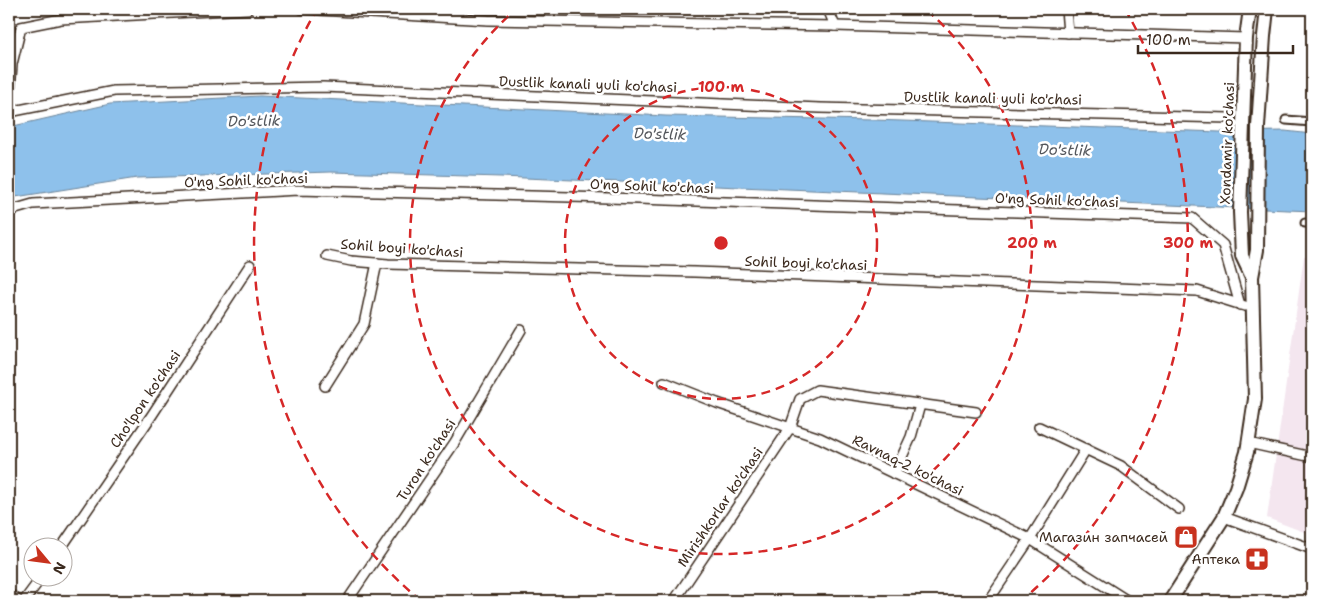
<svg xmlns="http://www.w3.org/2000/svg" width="1321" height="610" viewBox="0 0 1321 610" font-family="'Shantell Sans',sans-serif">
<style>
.built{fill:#f4e6ef}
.water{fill:#8ec1eb;stroke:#6d8599}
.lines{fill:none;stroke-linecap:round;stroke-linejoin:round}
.pedestrian-casing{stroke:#3b2a1e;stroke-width:11}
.minor-casing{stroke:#3b2a1e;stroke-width:12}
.secondary-casing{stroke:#3b2a1e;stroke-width:16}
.pedestrian{stroke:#fff;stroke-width:7}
.minor{stroke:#fff;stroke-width:9}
.secondary{stroke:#fff;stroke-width:12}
.ring{fill:none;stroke:#d62828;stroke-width:2.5;stroke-dasharray:9 6}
.labels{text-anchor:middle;stroke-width:5;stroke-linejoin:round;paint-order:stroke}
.street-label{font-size:14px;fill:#3b2a1e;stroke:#fff}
.poi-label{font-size:14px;fill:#3b2a1e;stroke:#fff;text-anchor:end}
.water-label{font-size:15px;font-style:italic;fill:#54575c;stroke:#fff}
.centre{fill:#d62828;stroke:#fff;stroke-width:2.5}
.ring-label{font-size:15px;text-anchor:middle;font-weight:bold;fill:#d62828;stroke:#fff;stroke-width:5;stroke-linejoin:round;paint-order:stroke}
</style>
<rect width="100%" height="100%" fill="#fff"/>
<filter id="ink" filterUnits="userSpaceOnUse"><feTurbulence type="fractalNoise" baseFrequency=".02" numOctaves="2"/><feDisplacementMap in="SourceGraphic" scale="10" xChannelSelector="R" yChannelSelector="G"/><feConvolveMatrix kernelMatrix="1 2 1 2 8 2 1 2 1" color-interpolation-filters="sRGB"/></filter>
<g filter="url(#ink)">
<polygon class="built" points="1304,256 1312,256 1312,535 1267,518"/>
<polygon class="water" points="260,96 666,116 873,120 1220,132 1285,131 1312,134 1312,211 501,177 331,172 137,178 9,198 9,127 110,104"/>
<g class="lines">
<g class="pedestrian-casing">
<g id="pedestrian">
<polyline points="1286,120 1312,122"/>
<polyline points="1305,223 1312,223"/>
</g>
</g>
<g class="minor-casing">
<g id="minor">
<polyline points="302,9 488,20 835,26 1246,38"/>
<polyline points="828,9 835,26"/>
<polyline points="1066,9 1068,33"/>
<polyline points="9,106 12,64 21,27 61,19 248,9"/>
<polyline points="9,112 114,91 323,87 820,108 1229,118"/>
<polyline points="9,211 33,204 298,190 609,198 1192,218 1223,245 1240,305"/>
<polyline points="327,256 351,261 388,264 695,272 1197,291 1245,306"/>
<polyline points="664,382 717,403 820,438 1030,539 1128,601"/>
<polyline points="325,386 364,324 377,263"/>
<polyline points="1039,427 1121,466 1179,509"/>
<polyline points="1248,443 1312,457"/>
<polyline points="894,474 911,437 920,405"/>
<polyline points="1224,517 1312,549"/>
<polyline points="61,548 152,415 250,265"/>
<polyline points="9,594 19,601"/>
<polyline points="24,601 41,578"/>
<polyline points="347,601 455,442 521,330"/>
<polyline points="674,601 790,428 800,399 817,390 976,412"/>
<polyline points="988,601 1030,539 1086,449"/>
</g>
</g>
<g class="secondary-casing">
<g id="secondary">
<polyline points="1250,9 1246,38 1240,212 1242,256 1252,277"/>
<polyline points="1170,601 1224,517 1236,488 1247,452 1255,399 1252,277 1257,250 1258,127 1264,36 1267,9"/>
</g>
</g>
<use href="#pedestrian" class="pedestrian"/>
<use href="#minor" class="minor"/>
<use href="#secondary" class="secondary"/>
</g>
</g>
<g class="ring">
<circle cx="721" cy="243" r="156"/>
<path d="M927 10A311 311 0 1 1 515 10"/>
<path d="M421 601A467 467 0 0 1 317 9M1125 9A467 467 0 0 1 1021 601"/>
</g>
<defs>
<g id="shop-square" transform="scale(1.25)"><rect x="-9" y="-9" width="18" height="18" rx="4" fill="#c8321e" stroke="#fff"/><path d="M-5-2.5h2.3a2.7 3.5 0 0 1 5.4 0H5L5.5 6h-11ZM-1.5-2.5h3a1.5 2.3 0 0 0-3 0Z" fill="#fff"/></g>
<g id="pharmacy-square" transform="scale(1.25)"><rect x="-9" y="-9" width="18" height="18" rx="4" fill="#c8321e" stroke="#fff"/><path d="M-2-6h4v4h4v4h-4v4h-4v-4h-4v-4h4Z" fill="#fff"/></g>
</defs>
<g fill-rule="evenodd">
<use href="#shop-square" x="1186" y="537"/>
<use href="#pharmacy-square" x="1257" y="559"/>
</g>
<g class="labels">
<g class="street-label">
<text transform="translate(588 84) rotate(2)" y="5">Dustlik kanali yuli ko'chasi</text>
<text transform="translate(993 98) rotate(1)" y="5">Dustlik kanali yuli ko'chasi</text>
<text transform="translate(1227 143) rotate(-88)" y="5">Xondamir ko'chasi</text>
<text transform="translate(246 180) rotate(-2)" y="5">O'ng Sohil ko'chasi</text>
<text transform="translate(652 186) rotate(2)" y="5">O'ng Sohil ko'chasi</text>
<text transform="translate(1057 200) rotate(2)" y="5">O'ng Sohil ko'chasi</text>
<text transform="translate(402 248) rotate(4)" y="5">Sohil boyi ko'chasi</text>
<text transform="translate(806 263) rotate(2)" y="5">Sohil boyi ko'chasi</text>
<text transform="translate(145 399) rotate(-56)" y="5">Cho'lpon ko'chasi</text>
<text transform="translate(426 460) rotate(-57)" y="5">Turon ko'chasi</text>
<text transform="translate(908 465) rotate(26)" y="5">Ravnaq-2 ko'chasi</text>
<text transform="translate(720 507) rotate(-56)" y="5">Mirishkorlar ko'chasi</text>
</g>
<g class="poi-label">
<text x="1168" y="542">Магазин запчасей</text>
<text x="1240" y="564">Аптека</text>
</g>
<g class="water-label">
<text transform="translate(254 121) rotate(-1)" y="5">Do'stlik</text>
<text transform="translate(660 134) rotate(2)" y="5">Do'stlik</text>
<text transform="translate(1065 150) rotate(2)" y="5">Do'stlik</text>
</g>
</g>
<circle cx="721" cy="243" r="8" class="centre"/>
<g class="ring-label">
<text x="721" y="92">100 m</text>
<text x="1032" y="248">200 m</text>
<text x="1188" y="248">300 m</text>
</g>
<rect width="1321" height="610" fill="none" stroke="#fff" stroke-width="30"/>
<rect x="15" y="15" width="1291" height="580" fill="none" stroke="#3b2a1e" stroke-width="2" filter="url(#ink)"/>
<g transform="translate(48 562) rotate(119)"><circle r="24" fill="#ffffff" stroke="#b1aaa5"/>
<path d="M0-4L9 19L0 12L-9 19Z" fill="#c8321e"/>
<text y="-8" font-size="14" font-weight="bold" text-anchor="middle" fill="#3b2a1e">N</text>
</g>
<path d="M1138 45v8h155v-8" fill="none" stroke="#3b2a1e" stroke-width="2.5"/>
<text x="1146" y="45" font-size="15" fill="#3b2a1e" stroke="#ffffff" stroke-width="4" paint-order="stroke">100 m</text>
</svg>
